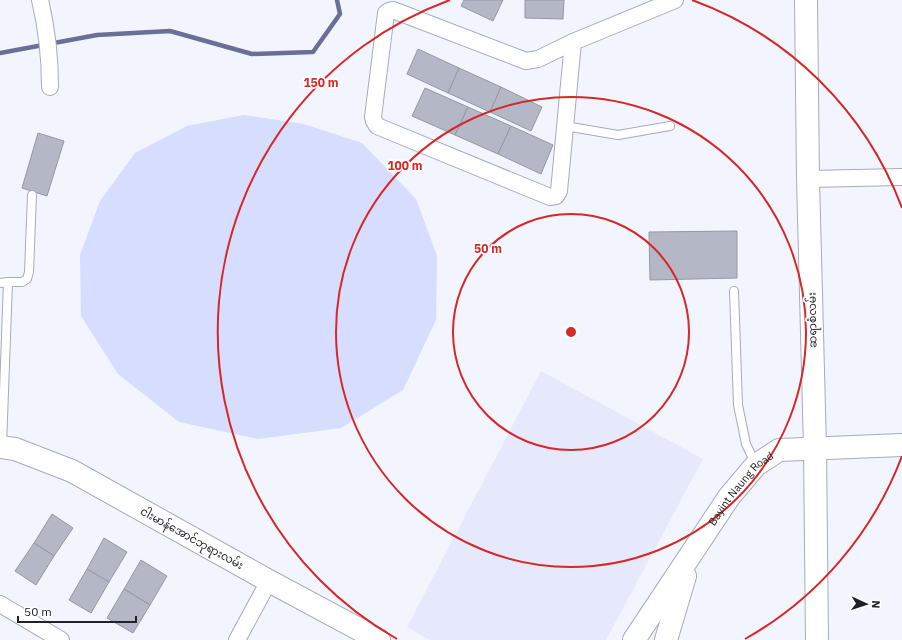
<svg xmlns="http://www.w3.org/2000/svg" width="902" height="640" viewBox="0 0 902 640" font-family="'IBM Plex Sans','Noto Sans Myanmar',sans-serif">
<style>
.built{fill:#e5e9fb}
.green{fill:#d6ddfe}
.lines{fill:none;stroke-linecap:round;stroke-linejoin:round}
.stream{stroke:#6a7095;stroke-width:4.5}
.building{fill:#b4b7c6;stroke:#9498a6}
.lane-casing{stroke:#a8abba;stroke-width:10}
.street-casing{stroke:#a8abba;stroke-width:18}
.secondary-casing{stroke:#a8abba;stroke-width:24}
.lane{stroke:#fff;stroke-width:8}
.street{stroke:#fff;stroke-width:16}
.secondary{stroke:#fff;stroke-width:22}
.ring{fill:none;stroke:#d62828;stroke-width:2}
.labels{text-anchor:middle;stroke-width:3.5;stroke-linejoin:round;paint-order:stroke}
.street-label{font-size:11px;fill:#202227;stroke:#fff}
.centre{fill:#d62828;stroke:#fff;stroke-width:2}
.ring-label{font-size:12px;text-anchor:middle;font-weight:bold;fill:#d62828;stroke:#fff;stroke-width:3.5;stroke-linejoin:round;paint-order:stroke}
</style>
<rect width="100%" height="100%" fill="#f2f4fe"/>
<polygon class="built" points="541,371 703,459 606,640 430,640 407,627"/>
<polygon class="green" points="244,115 304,124 362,143 416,199 437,256 436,320 403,390 341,428 258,439 179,422 118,374 81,316 80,255 100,201 135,153 187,126"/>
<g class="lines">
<polyline class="stream" points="0,53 97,35 170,31 252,54 313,52 340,14 337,0"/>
</g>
<g class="building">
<polygon points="464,0 503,0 493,21 461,6"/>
<polygon points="525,0 564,0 563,19 525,18"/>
<polygon points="418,49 459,68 448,93 407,74"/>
<polygon points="459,68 501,87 490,112 448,93"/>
<polygon points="501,87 542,107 531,131 490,112"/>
<polygon points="425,88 468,107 455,135 412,116"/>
<polygon points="468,107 511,126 498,154 455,135"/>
<polygon points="511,126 553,145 541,174 498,154"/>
<polygon points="38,133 64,141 47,196 22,188"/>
<polygon points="737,231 737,278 650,280 649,232"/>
<polygon points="52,514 73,528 54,556 34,543"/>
<polygon points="104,538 127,552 109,582 87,569"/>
<polygon points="34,543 54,556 36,585 15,571"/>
<polygon points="141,560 167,576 150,605 124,589"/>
<polygon points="87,569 109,582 91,613 69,600"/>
<polygon points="124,589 150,605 133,633 107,618"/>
</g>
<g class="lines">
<g class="lane-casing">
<g id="lane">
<polyline points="565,126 618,135 670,126"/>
<polyline points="8,282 22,282 27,279 29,272 32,195"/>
<polyline points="0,283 8,282 2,446"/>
<polyline points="734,291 738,405 746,444 756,465"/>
</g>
</g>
<g class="street-casing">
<g id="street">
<path d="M40,0c7,29 10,57 10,87"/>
<polyline points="573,42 559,191 556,196 550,197 377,126 374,121 373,117 386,13 389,11 393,10 526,61 538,59 573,42 675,0"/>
<polyline points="808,179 902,177"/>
<polyline points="0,604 61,640"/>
<polyline points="237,640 269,581"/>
</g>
</g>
<g class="secondary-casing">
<g id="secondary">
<polyline points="806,0 808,179 815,448 817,640"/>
<polyline points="0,447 15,449 72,471 269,581 379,640"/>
<path id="s1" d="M634,640l95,-143 27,-32 23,-15 123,-5"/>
<polyline points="666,640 685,576"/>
</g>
</g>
<use href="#lane" class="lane"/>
<use href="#street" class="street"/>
<use href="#secondary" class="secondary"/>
</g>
<g class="ring">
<circle cx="571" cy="332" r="118"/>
<circle cx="571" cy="332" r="235"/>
<path d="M902 456A353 353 0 0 1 745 639M397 639A353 353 0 0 1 450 0M692 0A353 353 0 0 1 902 208"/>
</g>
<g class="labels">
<g class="street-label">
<text transform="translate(812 320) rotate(-91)" y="4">ဆရာစံလမ်း</text>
<text dy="4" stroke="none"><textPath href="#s1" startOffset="186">Bayint Naung Road</textPath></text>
<text transform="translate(192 538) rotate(29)" y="4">ငါးမာန်အောင်ဘုရားလမ်း</text>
</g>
</g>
<circle cx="571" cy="332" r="6" class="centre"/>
<g class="ring-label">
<text x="321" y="87">150 m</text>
<text x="405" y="170">100 m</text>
<text x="488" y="253">50 m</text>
</g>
<g transform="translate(866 604) rotate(93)" stroke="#ffffff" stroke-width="3" paint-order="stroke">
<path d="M0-3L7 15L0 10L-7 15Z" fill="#202227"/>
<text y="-6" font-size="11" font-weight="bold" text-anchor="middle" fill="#202227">N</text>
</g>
<path d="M18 616v6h118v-6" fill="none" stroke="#202227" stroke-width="2"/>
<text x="24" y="616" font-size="12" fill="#202227" stroke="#ffffff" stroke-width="3" paint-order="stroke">50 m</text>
</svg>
